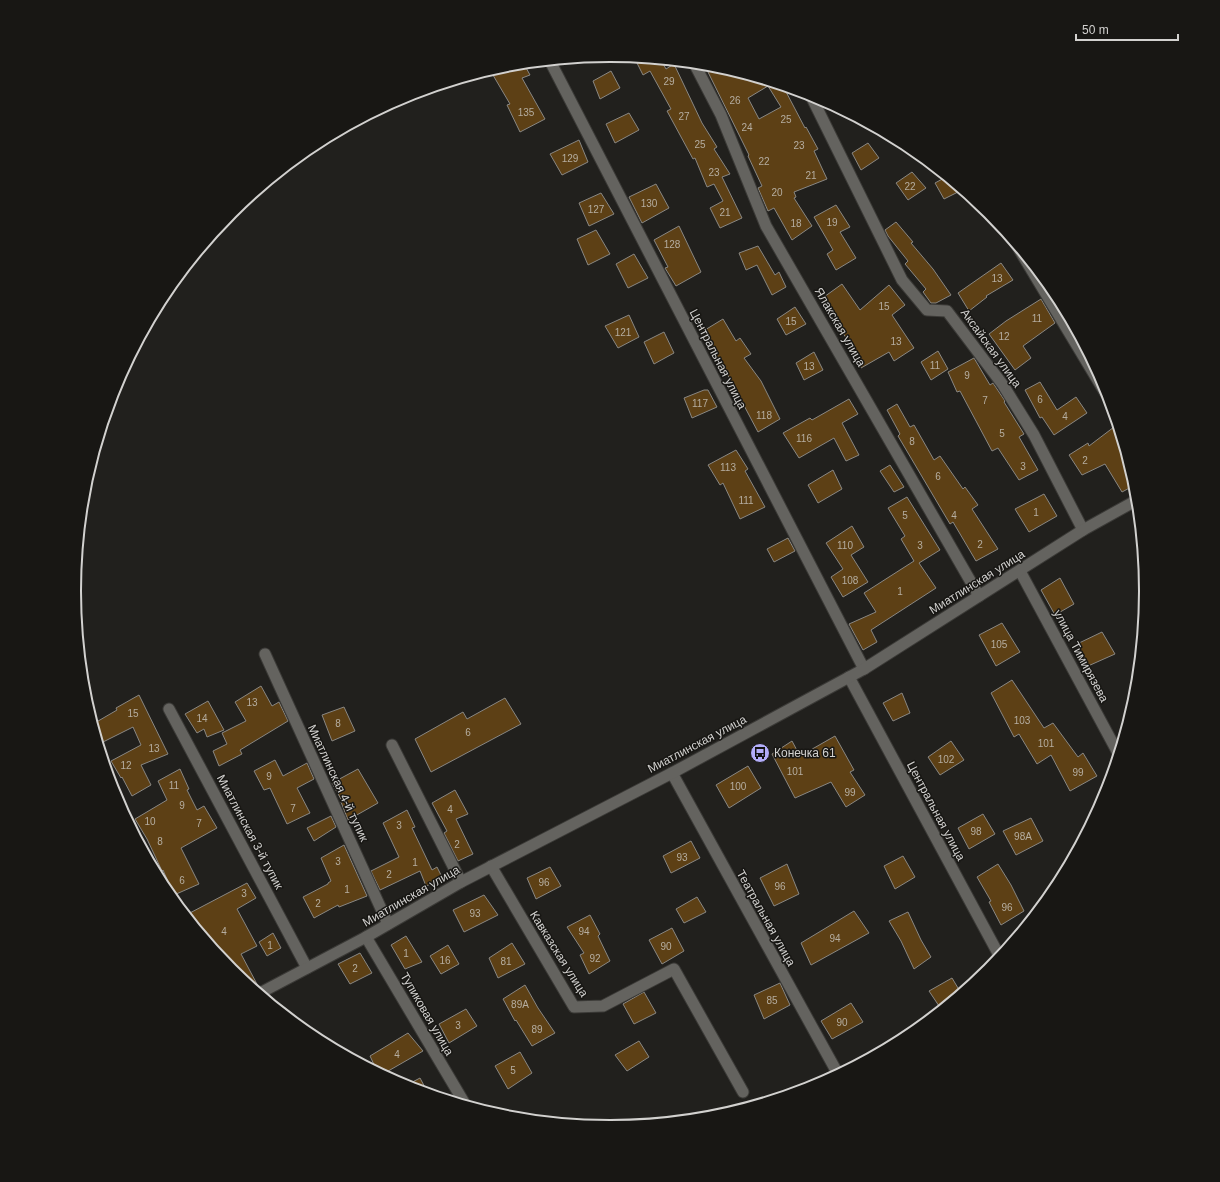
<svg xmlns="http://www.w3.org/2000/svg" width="1220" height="1182" viewBox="0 0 1220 1182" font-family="Arial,sans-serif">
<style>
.building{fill:#5d4015;stroke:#898783;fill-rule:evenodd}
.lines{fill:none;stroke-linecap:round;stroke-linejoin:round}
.street-casing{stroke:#3b3a37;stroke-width:13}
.street{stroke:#64635f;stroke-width:11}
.labels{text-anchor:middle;stroke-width:3;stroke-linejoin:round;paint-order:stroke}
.number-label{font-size:10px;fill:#b5ada0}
.street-label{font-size:12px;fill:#d2d1cf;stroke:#181714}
.poi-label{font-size:12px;fill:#d2d1cf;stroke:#181714;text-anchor:start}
.rim{fill:none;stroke:#d2d1cf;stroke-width:2}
</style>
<rect width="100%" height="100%" fill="#21201d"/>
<g class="building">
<polygon points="634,57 661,60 666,69 674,64 702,123 717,147 714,149 730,174 722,177 742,218 720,228 710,208 723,201 714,184 707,187 695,158 693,159 667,111 671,109 650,71 643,75"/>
<polygon points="524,64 530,75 522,78 545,119 520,132 507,105 510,104 490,70 506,65"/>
<path d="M704,64l11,1 68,21 22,42 1,-1 12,22 -4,2 13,28 -33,13 2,5 -2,1 18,28 -20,14 -18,-32 -6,3 -10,-23 4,-2 -14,-30 1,-1zM768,86l13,21 -22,12 -11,-21z"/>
<polygon points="611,71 620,88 600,99 593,81"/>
<polygon points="629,113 639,130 615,143 606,124"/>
<polygon points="579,140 588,162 562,175 550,154"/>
<polygon points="868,143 879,158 861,170 852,153"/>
<polygon points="912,172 926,188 908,200 896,183"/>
<polygon points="946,177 962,190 944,199 935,183"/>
<polygon points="656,184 669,208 642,223 629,197"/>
<polygon points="601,193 614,214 589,226 579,203"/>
<polygon points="836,205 850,227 840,232 856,258 836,270 827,254 833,250 814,217"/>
<polygon points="896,222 913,242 911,243 933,269 951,295 936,303 931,303 923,292 926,289 905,264 908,261 888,236 885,230"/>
<polygon points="679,226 701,272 676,286 665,268 668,267 654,240"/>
<polygon points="596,230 610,254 588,265 577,239"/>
<polygon points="758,246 775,275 779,272 786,287 772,295 757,265 746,270 739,253"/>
<polygon points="634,254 648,278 628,288 616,264"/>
<polygon points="1001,263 1013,280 986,296 987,297 969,311 958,293"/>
<polygon points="842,284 860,310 889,285 905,305 892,315 914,348 894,361 889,352 861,368 853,353 855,351 836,323 840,321 824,297"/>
<polygon points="1041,299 1055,323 1023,346 1031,358 1015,370 989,334 1006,321"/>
<polygon points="795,307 806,324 786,335 777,319"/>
<polygon points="629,315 639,337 618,348 605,326"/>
<polygon points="723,319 736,341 740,338 751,354 744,358 761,381 780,419 758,432 740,398 737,400 725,383 730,379 713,350 711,351 700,333"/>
<polygon points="664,332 674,353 654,364 644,342"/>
<polygon points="938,351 948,369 931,380 921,362"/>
<polygon points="814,352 823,370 804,380 796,363"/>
<polygon points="974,358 990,385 993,383 1005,401 1004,402 1024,434 1019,437 1038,470 1019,480 998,448 992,451 960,391 957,392 948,372"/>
<polygon points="1040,382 1057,410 1076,397 1087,413 1054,435 1042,417 1040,418 1025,390"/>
<polygon points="704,390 708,390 717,407 692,418 684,398"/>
<polygon points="849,399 858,414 842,423 859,455 846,461 834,438 799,458 783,433 810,418 812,420"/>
<polygon points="897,404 910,427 914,425 934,460 940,456 963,489 965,487 978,505 972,509 998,549 976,561 953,522 950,524 898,436 900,434 887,410"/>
<polygon points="1114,427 1121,439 1135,485 1122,492 1105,464 1082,475 1069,455 1088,443 1089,446"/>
<polygon points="736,450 748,469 745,471 765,507 740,519 723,483 720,485 708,465"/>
<polygon points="890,465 904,487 894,492 880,471"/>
<polygon points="833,470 842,489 818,503 808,485"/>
<polygon points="1044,494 1057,516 1029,532 1015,509"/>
<polygon points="907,497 940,550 919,563 936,588 871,630 877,642 863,650 849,624 876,612 864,593 914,561 901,539 905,536 888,508"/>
<polygon points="852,526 864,547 851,555 868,582 843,597 831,577 843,569 826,543"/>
<polygon points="788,538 795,551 774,562 767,549"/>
<polygon points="1060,578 1074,604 1055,615 1041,590"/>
<polygon points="1002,623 1020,652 996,666 979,635"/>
<polygon points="1102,632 1115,654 1088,666 1077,644"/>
<polygon points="1012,680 1044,728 1053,723 1078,757 1083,753 1097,776 1070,791 1051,755 1037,764 1019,734 1014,737 991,693"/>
<polygon points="261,686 272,706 279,702 288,721 240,750 242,754 219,766 213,751 227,744 222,733 246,721 235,702"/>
<polygon points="902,693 910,713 893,721 883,703"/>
<polygon points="139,695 168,754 141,765 151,785 132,796 122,777 121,778 111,761 141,745 133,727 99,744 93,724 117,710 116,708"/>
<polygon points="505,698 521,724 431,772 415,739 463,712 467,719"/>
<polygon points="208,701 224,730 207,737 204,729 197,733 185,714"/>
<polygon points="344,707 355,731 332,741 322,715"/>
<polygon points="835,736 854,770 850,772 865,795 846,807 831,782 795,798 772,754 792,741 800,756"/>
<polygon points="951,741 964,760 940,775 928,757"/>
<polygon points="275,760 283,776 307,763 314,779 297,788 310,813 287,824 270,788 264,790 254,771"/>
<polygon points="748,766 761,788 729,808 716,785"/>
<polygon points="180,769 189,789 187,790 197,810 204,806 217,828 181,848 199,884 174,895 163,870 162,871 147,839 135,819 167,800 158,781"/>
<polygon points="358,769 378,803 348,820 341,802 342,801 332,783"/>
<polygon points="455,790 468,814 456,819 473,854 458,861 444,833 447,831 432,803"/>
<polygon points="407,810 415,827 412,828 432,870 437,867 443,879 426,886 420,871 380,890 371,871 399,857 383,823"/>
<polygon points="983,814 995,834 969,849 958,828"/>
<polygon points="331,816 336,827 314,841 307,828"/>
<polygon points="1031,818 1043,841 1016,855 1003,831"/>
<polygon points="691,841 700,858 671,873 663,856"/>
<polygon points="344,845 367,896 339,907 338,905 314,918 303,897 328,884 328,883 331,881 321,858"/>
<polygon points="903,856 915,877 895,889 884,866"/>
<polygon points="787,864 799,894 774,906 760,878"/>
<polygon points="998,864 1011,885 1024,911 1001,925 989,902 991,901 977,877"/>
<polygon points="550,867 561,886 536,899 527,878"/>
<polygon points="247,883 256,898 237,909 257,946 241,954 258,986 254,989 231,970 186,915"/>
<polygon points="484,895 498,915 464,932 453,910"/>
<polygon points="697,897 706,912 684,923 676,909"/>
<polygon points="854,911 869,933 811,965 801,943"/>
<polygon points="908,912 921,940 931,957 914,969 901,941 889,921"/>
<polygon points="590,915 600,934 598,936 610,961 589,974 580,955 584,953 567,927"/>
<polygon points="672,928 684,951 662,964 649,940"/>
<polygon points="273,933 281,948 267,956 259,942"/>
<polygon points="406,936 422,962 405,969 391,945"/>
<polygon points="512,943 525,964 498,978 489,958"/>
<polygon points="448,945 459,964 441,974 430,956"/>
<polygon points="360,953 372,973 350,984 338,964"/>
<polygon points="952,978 961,993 941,1009 929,991"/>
<polygon points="780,983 790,1005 764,1019 754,995"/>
<polygon points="525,985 538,1008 555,1033 532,1046 516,1020 515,1021 503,999"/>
<polygon points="644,992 656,1013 634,1024 623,1004"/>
<polygon points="851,1003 863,1022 832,1039 821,1021"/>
<polygon points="466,1009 477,1026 449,1043 439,1024"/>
<polygon points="408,1033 423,1051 383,1074 377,1071 370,1056"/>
<polygon points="639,1041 649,1057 627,1071 615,1055"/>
<polygon points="520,1052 532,1073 508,1089 495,1066"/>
<polygon points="420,1078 428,1093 405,1086"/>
</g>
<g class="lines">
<g class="street-casing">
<g id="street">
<polyline points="550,61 864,669"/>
<polyline points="694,63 721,115 766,226 979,596"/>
<polyline points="810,94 902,280 927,310 947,311 1003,385 1034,435 1083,530"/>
<polyline points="1016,244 1109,399"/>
<polyline points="1020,571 1118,753"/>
<polyline points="265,654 388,924"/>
<polyline points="849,677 1000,957"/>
<polyline points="169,709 307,968"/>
<polyline points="392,745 461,882"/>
<polyline points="672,773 838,1074"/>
<polyline points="491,866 574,1007 603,1006 674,969 743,1092"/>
<polyline points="366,937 465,1104"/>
<polyline points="260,993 366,937 461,882 672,773 864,669 1083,530 1137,500"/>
</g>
</g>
<use href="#street" class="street"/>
</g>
<defs>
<g id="bus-disc" transform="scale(1)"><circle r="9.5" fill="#b2adf9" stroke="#181714"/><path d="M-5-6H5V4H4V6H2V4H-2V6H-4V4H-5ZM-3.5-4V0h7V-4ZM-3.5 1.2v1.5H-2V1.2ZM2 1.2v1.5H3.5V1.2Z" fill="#111"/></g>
</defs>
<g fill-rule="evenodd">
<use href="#bus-disc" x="760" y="753"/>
</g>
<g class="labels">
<g class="number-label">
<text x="669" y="85">29</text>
<text x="735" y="104">26</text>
<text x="526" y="116">135</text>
<text x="684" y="120">27</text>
<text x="786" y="123">25</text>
<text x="747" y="131">24</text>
<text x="700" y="148">25</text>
<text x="799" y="149">23</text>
<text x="570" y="162">129</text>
<text x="764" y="165">22</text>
<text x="714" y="176">23</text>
<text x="811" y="179">21</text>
<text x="910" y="190">22</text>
<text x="777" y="196">20</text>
<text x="649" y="207">130</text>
<text x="596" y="213">127</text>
<text x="725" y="216">21</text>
<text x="832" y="226">19</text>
<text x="796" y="227">18</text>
<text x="672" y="248">128</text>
<text x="997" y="282">13</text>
<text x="884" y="310">15</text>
<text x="1037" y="322">11</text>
<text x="791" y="325">15</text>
<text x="623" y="336">121</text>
<text x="1004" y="340">12</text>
<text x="896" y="345">13</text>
<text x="935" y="369">11</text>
<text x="809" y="370">13</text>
<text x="967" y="379">9</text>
<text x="1040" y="403">6</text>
<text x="985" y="404">7</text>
<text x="700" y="407">117</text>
<text x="764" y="419">118</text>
<text x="1065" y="420">4</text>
<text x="1002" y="437">5</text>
<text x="804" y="442">116</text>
<text x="912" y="445">8</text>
<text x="1085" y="464">2</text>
<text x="1023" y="470">3</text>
<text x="728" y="471">113</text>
<text x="938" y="480">6</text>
<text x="746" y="504">111</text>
<text x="1036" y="516">1</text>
<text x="905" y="519">5</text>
<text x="954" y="519">4</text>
<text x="980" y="548">2</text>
<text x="845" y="549">110</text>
<text x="920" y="549">3</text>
<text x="850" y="584">108</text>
<text x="900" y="595">1</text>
<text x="999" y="648">105</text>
<text x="252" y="706">13</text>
<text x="133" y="717">15</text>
<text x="202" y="722">14</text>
<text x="1022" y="724">103</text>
<text x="338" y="727">8</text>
<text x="468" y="736">6</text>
<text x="1046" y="747">101</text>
<text x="154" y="752">13</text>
<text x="946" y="763">102</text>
<text x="126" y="769">12</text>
<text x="795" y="775">101</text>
<text x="1078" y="776">99</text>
<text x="269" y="780">9</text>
<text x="174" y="789">11</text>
<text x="738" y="790">100</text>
<text x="850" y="796">99</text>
<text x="182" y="809">9</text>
<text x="293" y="812">7</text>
<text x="450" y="813">4</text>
<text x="150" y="825">10</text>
<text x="199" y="827">7</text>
<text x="399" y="829">3</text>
<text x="976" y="835">98</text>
<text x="1023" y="840">98А</text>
<text x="160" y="845">8</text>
<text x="457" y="848">2</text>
<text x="682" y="861">93</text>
<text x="338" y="865">3</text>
<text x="415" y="866">1</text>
<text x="389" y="878">2</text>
<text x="182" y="884">6</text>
<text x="544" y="886">96</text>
<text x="780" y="890">96</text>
<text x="347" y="893">1</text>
<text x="244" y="897">3</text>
<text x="318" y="907">2</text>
<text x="1007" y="911">96</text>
<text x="475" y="917">93</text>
<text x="224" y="935">4</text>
<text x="584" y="935">94</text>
<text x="835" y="942">94</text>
<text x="270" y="949">1</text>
<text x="666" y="950">90</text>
<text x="406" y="957">1</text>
<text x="595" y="962">92</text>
<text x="445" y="964">16</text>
<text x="506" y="965">81</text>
<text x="355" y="972">2</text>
<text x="772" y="1004">85</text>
<text x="520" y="1008">89А</text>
<text x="842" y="1026">90</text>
<text x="458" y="1029">3</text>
<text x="537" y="1033">89</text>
<text x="397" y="1058">4</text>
<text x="513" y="1074">5</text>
</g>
<g class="street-label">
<text transform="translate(840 327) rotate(60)" y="4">Ялакская улица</text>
<text transform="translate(991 348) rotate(54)" y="4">Аксайская улица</text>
<text transform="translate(718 359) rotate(63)" y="4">Центральная улица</text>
<text transform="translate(977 582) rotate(-32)" y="4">Миатлинская улица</text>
<text transform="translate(1081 656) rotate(62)" y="4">улица Тимирязева</text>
<text transform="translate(697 744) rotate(-28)" y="4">Миатлинская улица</text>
<text transform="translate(338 783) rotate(65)" y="4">Миатлинская 4-й тупик</text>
<text transform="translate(936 811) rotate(62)" y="4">Центральная улица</text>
<text transform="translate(250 832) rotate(62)" y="4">Миатлинская 3-й тупик</text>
<text transform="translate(411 896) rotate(-30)" y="4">Миатлинская улица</text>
<text transform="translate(766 918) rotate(61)" y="4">Театральная улица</text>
<text transform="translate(559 954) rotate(58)" y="4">Кавказская улица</text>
<text transform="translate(427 1014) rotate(60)" y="4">Тупиковая улица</text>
</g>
<g class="poi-label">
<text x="774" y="757">Конечка 61</text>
</g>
</g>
<path d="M0 0H1220V1182H0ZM81 591a529 529 0 1 1 1058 0a529 529 0 1 1-1058 0Z" fill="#181714" fill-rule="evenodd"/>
<path class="rim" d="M81 591a529 529 0 1 1 1058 0a529 529 0 1 1-1058 0Z"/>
<path d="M1076 34v6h102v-6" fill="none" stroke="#d2d1cf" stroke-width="2"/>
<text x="1082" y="34" font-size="12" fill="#d2d1cf" stroke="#181714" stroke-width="3" paint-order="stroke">50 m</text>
</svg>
